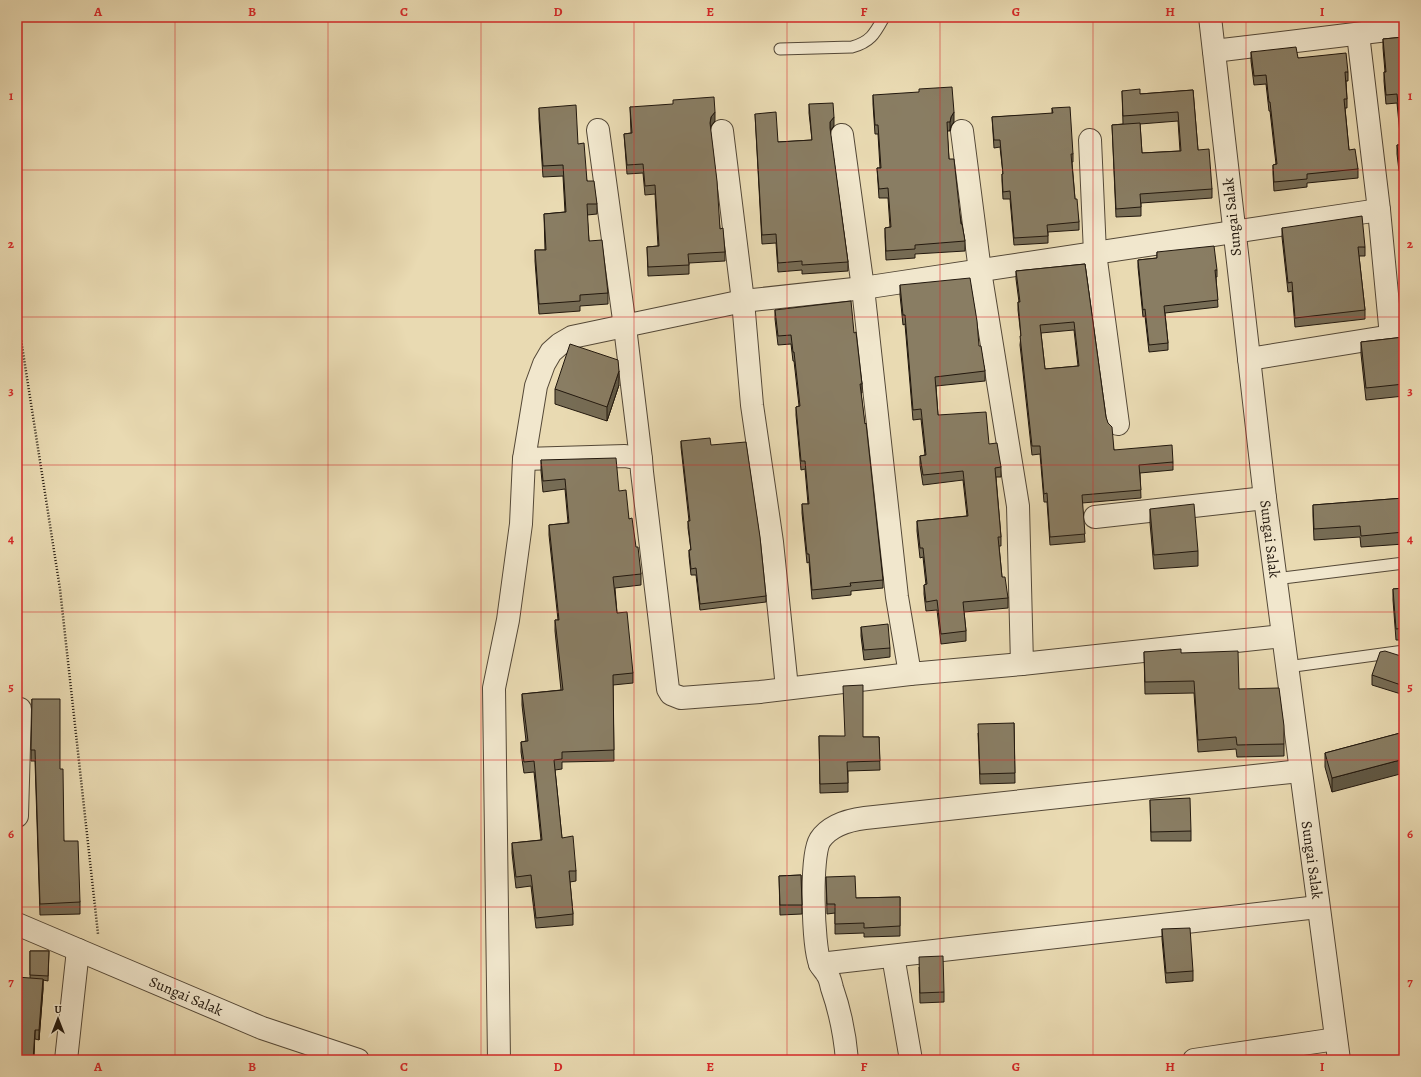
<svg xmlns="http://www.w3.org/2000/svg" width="1421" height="1077" viewBox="0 0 1421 1077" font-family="Alegreya,serif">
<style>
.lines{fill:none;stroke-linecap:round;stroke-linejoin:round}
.lane-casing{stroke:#544837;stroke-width:13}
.street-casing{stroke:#544837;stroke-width:24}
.path{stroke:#22180e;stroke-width:2.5;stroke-dasharray:1 2;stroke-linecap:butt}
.lane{stroke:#f1e7cd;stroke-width:11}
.street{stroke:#f1e7cd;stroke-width:22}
.wall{fill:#766c55;stroke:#22180e;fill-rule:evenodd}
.shaded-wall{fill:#605845;stroke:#22180e}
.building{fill:#897d63;stroke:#22180e;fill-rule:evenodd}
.grid{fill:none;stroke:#d62828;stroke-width:1;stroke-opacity:0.55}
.labels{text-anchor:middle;stroke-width:3;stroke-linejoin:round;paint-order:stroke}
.street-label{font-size:15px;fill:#22180e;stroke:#f1e7cd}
.neatline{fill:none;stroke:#d62828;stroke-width:1.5}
.grid-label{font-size:13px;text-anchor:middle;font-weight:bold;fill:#d62828}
</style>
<rect width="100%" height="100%" fill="#e9dab2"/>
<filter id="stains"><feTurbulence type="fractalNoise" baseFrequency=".005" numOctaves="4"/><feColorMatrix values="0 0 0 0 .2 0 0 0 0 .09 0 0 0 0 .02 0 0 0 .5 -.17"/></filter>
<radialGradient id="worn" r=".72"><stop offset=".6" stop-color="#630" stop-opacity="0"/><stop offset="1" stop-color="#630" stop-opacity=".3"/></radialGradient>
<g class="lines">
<g class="lane-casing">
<g id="lane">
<path d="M780,49l72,-2c19,-5 23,-14 32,-30"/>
<polyline points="1275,579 1404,563"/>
<polyline points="1287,667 1404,651"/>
</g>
</g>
<g class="street-casing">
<g id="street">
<polyline points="1210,17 1265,498 1339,1060"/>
<polyline points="1358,34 1379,210 1391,336"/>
<polyline points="1214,51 1404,28"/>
<polyline points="598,130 625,327 641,459"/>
<polyline points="722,131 743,301 752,405 772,542 787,688"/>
<polyline points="962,131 980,271 1018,506 1022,664"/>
<polyline points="842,135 863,288 897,597 910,674 1022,664 1283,636"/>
<polyline points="1090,140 1095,253 1118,424"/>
<polyline points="1249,359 1404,334"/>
<polyline points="524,459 625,456 641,459 642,472 668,689 671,694 681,698 760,692 910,674"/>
<polyline points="1095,517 1265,498"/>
<polyline points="17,816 20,709"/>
<polyline points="17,924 262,1028 358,1060"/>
<polyline points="893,956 911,1060"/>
<polyline points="820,964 1318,907"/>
<polyline points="66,1060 78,950"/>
<polyline points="499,1060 494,688 508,620 521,524 524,459 536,386 544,364 551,352 560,344 572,337 743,301 863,288 1379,210"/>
<path d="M847,1060c-2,-24 -7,-49 -15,-72 -1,-4 -2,-10 -5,-14 -2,-4 -5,-6 -7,-10 -7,-19 -10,-108 0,-124 10,-15 29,-20 45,-22l435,-47"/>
<polyline points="1194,1060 1336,1039"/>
</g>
</g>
<polyline class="path" points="17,314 60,589 98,934"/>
<use href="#lane" class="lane"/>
<use href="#street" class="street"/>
</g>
<g class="wall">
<polygon points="1404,37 1404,195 1401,171 1399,171 1397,154 1397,145 1401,145 1397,103 1386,104 1384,81 1384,72 1385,72 1383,48 1383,39"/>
<polygon points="1251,52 1298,58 1348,72 1348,81 1346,81 1347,99 1347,108 1345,108 1349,150 1358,169 1358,178 1307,183 1307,187 1274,191 1273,174 1273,165 1276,164 1270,111 1269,111 1266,84 1254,85 1251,61"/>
<path d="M1193,90l5,60 14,39v9l-71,5v13l-25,1 -4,-92 11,-1 -1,-33 18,3zM1178,121l2,30 -38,2 -2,-29z"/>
<polygon points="873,95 954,122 951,126 950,131 947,131 949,159 965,241 965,251 915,254 915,258 886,260 885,237 885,228 890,227 888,198 879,198 877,168 880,168 878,134 875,134 873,104"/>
<polygon points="809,104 834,126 830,131 830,132 848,262 848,271 802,274 802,270 778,272 776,243 762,244 755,114 778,142 812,140 809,113"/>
<polygon points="630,107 715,121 711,126 710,129 720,229 725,252 725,261 689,263 689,274 648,276 647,247 658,246 655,194 645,195 643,173 627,174 624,134 631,133"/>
<polygon points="539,108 578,144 587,181 597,204 597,214 587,215 589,241 608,293 608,304 580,306 580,311 539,314 535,261 535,250 545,250 544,214 565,212 563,176 543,177 539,119"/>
<polygon points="1052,108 1073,154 1073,162 1072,162 1075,199 1079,222 1079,230 1048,232 1048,243 1014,245 1010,199 1003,199 1002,181 1002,174 1003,174 1000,147 994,148 992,117 1052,114"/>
<polygon points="1282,228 1365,247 1365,256 1359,256 1365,310 1365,319 1295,327 1292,291 1288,292 1282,237"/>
<polygon points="1157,252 1217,270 1217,277 1216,277 1218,307 1165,313 1168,343 1168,350 1149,352 1145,316 1143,317 1138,267 1138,260 1157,258"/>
<path d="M1085,264l21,153 8,33 59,12v8l-33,3 1,25 -59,5 3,39 -35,3 -3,-43h-3l-4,-48 -8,1 -12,-110 1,-9 -3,-26v-8h1l-3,-23v-8zM1074,330l4,36 -33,3 -4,-36z"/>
<polygon points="900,285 979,346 985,371 985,381 936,386 938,415 989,444 1001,467 1001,477 996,477 1001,537 1001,546 999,546 1002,577 1008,598 1008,608 964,612 966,631 966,641 941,644 937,610 926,611 924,594 924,585 926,585 923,557 920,558 917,531 917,521 967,516 963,480 923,485 920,465 920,456 925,455 921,419 913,420 905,324 903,325 900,295"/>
<polygon points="775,310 854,333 862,384 862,393 861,393 883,580 883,588 851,591 851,595 812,599 809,562 807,563 802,513 802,504 808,504 805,469 801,470 796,415 796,407 799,406 794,361 793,361 791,344 778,345 775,319"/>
<polygon points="1404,337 1404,396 1366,400 1361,354 1361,342"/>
<polygon points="619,385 607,421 555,404 555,389"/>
<polygon points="681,441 711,445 766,596 766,602 700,610 696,575 691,575 689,556 689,550 691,550 688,528 688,521 689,521 681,447"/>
<polygon points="541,460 619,491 629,519 641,574 641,585 615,588 617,613 633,673 633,683 613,685 614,761 562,762 562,769 555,770 562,838 576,871 576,881 570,882 573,914 573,925 536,928 531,886 516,888 512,853 512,843 541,840 534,772 524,773 521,752 521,742 526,741 522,705 522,694 561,690 555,631 555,620 558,620 549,535 549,525 568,523 565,489 543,492 541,471"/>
<polygon points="1404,498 1404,544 1361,547 1360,537 1314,540 1313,516 1313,505"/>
<polygon points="1150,509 1198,551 1198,566 1154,569 1150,523"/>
<polygon points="1404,588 1404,640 1396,640 1393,600 1393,589"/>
<polygon points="861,627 890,648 890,657 864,660 861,636"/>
<polygon points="1144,652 1181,653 1239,689 1284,744 1284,756 1237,757 1236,749 1198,752 1194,693 1145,694"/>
<polygon points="1404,657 1401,694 1372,685 1372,675"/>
<polygon points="32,699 64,841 80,902 80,914 40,915 35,761 31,761"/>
<polygon points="1014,723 1015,783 980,784 978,733"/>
<polygon points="1404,732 1332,792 1325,767 1325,753"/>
<polygon points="819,736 863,737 879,737 880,770 848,771 848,792 820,793"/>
<polygon points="1150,800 1191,831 1191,841 1151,841"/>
<polygon points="801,875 802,914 780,915 779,876"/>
<polygon points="826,877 856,898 900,897 900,936 864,937 864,933 835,934 835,913 827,914"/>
<polygon points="1162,929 1193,971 1193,981 1166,983 1162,939"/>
<polygon points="30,951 49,951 48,981 43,980 43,989 39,1040 35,1039 30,978"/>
<polygon points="919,967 944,992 944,1002 920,1003"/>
</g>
<g class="shaded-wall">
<polygon points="715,112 715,121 711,126 710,133 710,123 711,117"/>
<polygon points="954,112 954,122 951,126 950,131 950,122 951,117"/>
<polygon points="834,117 834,126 830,131 830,137 830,122"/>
<polygon points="619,371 619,385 607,421 607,407"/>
<polygon points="1404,677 1404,686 1401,694 1401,685"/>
<polygon points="1404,759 1404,773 1332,792 1332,778"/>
<polygon points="43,979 43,989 39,1040 39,1030"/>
<polygon points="35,1030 34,1060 33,1060"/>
</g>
<g class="building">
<polygon points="1404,37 1404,186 1401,162 1399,163 1397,145 1402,145 1397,94 1386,95 1384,72 1386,72 1383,39"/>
<polygon points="1296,47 1298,58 1346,53 1348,72 1345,72 1347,99 1344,99 1349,150 1355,149 1358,169 1307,174 1307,179 1274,182 1273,165 1277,164 1270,102 1269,102 1266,75 1254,76 1251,52"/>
<polygon points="952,87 954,112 951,117 950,122 947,122 949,159 954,159 961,224 962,224 965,241 915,245 915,249 886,251 885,228 891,227 888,188 879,189 877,168 881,168 878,125 875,125 873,95 919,92 919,89"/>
<polygon points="1140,89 1140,94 1193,90 1198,150 1209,149 1212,189 1140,194 1141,207 1116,209 1112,125 1140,123 1142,153 1181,151 1178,112 1123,116 1122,91"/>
<polygon points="714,97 715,112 711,117 710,123 717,181 720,229 723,228 725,252 688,254 689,265 648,267 647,247 659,246 655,185 645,186 643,164 627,165 624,134 632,133 630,107 673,104 673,100"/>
<polygon points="833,103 834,117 830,122 830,128 848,262 802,265 802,261 778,263 776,234 762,235 755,114 776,112 778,142 812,140 809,104"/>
<polygon points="576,105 578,144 584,143 587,181 594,181 597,204 587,204 589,241 602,240 608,293 580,295 580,301 539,304 535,250 546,250 544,214 566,212 563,165 543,166 539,108"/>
<polygon points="1070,107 1073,154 1071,154 1075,199 1077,199 1079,222 1047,225 1048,236 1014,238 1010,191 1003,192 1002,174 1003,174 1000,140 994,140 992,117 1053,113 1052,108"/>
<polygon points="1362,216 1365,247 1358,247 1365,310 1295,318 1292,282 1288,283 1282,228"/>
<polygon points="1214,246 1217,270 1215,270 1218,300 1164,306 1168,343 1149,345 1145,309 1143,310 1138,260 1157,258 1157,252"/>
<path d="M1085,264l21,153 2,6 4,4 2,23 58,-5 1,17 -34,3 2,25 -59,5 3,39 -35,3 -3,-44 -3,1 -4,-48h-8l-12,-110h1l-3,-34h2l-4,-31zM1074,322l5,44 -34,3 -5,-44z"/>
<polygon points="970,278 977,321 979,346 981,346 985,371 935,377 938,415 986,412 989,444 997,443 1001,467 995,468 1001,537 998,537 1002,577 1005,577 1008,598 963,602 966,631 941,634 937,600 926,602 924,585 927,584 923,548 920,548 917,521 968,516 963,471 923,475 920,456 926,455 921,409 913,410 905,315 903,315 900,285"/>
<polygon points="851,301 854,333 856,332 862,384 860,384 865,424 866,423 883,580 850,583 851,586 812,590 809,554 807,554 802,504 809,504 805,461 801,461 796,407 800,406 794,352 793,352 791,335 778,336 775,310"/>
<polygon points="1404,337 1404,384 1366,388 1361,342"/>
<polygon points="570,344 618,360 619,371 607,407 555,389"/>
<polygon points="710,438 711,445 746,442 760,537 766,596 700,604 696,568 691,569 689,550 691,550 688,521 690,521 681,441"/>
<polygon points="616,458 619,491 626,490 629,519 632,518 636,547 638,547 641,574 613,577 617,613 627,612 633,673 613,675 614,750 562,752 562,759 554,760 562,838 573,836 576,871 569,871 573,914 536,918 531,875 516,877 512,843 542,840 534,761 524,762 521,742 528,741 522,694 563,690 555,620 559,620 549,525 569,523 565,479 543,481 541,460"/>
<polygon points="1404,498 1404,532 1361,536 1360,526 1314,529 1313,505"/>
<polygon points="1194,504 1198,551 1154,555 1150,509"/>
<polygon points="1404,588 1404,628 1396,629 1393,589"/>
<polygon points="888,624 890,648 864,650 861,627"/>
<polygon points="1181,649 1181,653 1238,651 1239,689 1279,688 1284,726 1284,744 1237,745 1236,737 1198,740 1194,681 1145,682 1144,652"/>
<polygon points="1385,651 1404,657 1404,677 1401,685 1372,675 1380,652"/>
<polygon points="863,685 863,737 879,737 880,761 847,762 848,783 820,784 819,736 845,736 843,686"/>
<polygon points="32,699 60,699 60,769 63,769 64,841 78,841 80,902 40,904 35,750 31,750"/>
<polygon points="1014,723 1015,773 980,774 978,724"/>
<polygon points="1404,732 1404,759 1332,778 1325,753"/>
<polygon points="1190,798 1191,831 1151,832 1150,800"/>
<polygon points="801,875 802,905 780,905 779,876"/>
<polygon points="855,876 856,898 900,897 900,926 864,928 864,923 835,924 835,904 827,904 826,877"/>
<polygon points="1190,928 1193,971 1166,973 1162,929"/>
<polygon points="30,951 49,951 48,976 30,975"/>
<polygon points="943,956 944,992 920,993 919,957"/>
<polygon points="17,977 43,979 39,1030 35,1030 33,1060 17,1060"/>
</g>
<path class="grid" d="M175,17v1043M328,17v1043M481,17v1043M634,17v1043M787,17v1043M940,17v1043M1093,17v1043M1246,17v1043M17,170h1387M17,317h1387M17,465h1387M17,612h1387M17,760h1387M17,907h1387"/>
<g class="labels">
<g class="street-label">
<text transform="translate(1232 217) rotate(-96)" y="5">Sungai Salak</text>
<text transform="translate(1270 539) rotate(83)" y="5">Sungai Salak</text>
<text transform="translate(1312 860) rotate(82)" y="5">Sungai Salak</text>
<text transform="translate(186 996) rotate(23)" y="5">Sungai Salak</text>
</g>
</g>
<rect width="1421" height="1077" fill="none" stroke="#e9dab2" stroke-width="44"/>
<g transform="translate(58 1019)" stroke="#f1e7cd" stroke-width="3" paint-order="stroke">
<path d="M0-3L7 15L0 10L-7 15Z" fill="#22180e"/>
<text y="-6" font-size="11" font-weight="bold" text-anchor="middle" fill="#22180e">U</text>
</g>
<rect x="22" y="22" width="1377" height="1033" class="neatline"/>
<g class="grid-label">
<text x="98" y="16">A</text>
<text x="252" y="16">B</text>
<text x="404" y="16">C</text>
<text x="558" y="16">D</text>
<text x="710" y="16">E</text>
<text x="864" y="16">F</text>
<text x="1016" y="16">G</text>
<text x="1170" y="16">H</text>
<text x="1322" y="16">I</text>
<text x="11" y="100">1</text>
<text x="1410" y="100">1</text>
<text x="11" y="248">2</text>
<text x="1410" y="248">2</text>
<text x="11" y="395">3</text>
<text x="1410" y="395">3</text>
<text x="11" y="543">4</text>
<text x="1410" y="543">4</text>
<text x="11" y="691">5</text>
<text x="1410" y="691">5</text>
<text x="11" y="838">6</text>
<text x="1410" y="838">6</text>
<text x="11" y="986">7</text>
<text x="1410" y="986">7</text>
<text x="98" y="1071">A</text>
<text x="252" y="1071">B</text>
<text x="404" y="1071">C</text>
<text x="558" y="1071">D</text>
<text x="710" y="1071">E</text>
<text x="864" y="1071">F</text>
<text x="1016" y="1071">G</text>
<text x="1170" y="1071">H</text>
<text x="1322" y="1071">I</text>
</g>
<rect width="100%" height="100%" filter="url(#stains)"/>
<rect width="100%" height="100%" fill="url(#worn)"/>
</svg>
